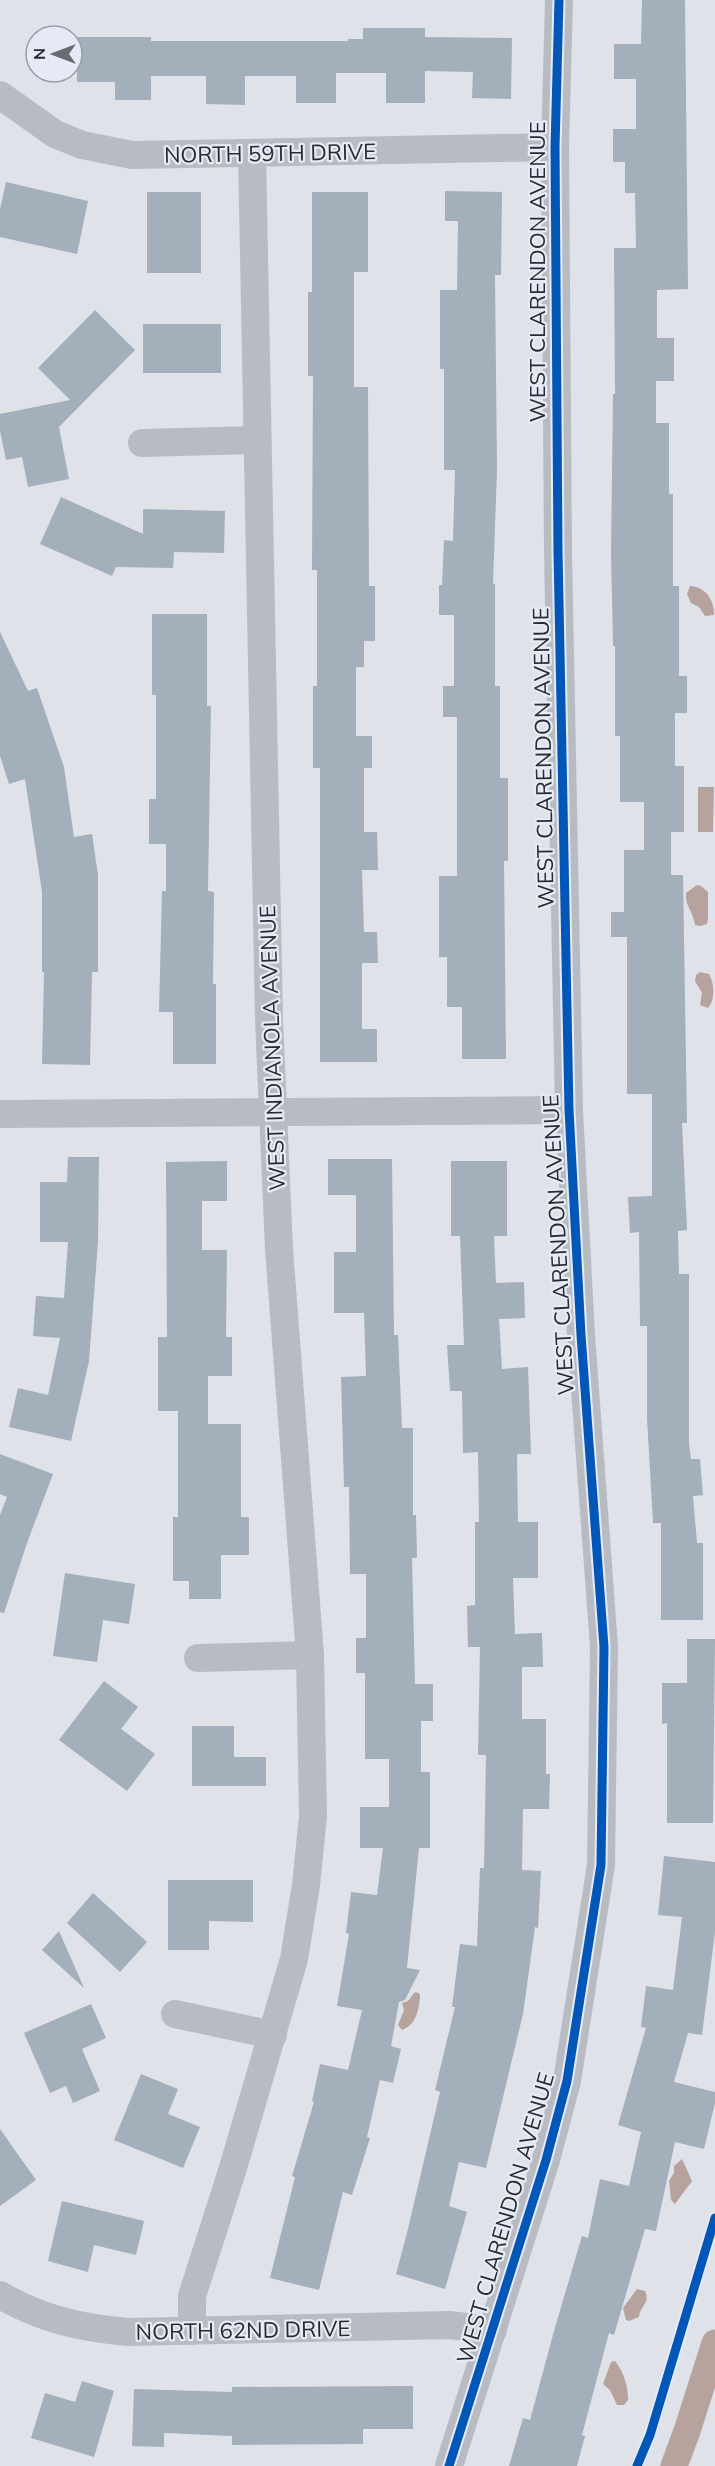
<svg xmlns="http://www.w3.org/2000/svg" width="715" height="2466" viewBox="0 0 715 2466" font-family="Mulish,sans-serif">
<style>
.water{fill:#b7a39e}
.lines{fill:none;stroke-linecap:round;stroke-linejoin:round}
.canal{stroke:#b7a39e;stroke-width:27}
.building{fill:#a3afba}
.minor{stroke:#b8bcc2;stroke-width:28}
.cycleway-casing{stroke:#e6eaf6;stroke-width:13}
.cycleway{stroke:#0057b8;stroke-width:9}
.labels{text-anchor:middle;stroke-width:4.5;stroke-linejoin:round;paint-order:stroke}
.street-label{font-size:22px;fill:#272c32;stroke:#e6eaf6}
</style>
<rect width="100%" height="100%" fill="#dfe2e9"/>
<g class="water">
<path d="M690,586c16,1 24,14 24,29l-9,1 -6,-9 -8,-4 -4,-9z"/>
<polygon points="698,787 714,787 713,832 698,832"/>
<path d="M697,885l4,1 7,6v27l-1,5 -7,2 -5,-1c-2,-15 -10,-18 -9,-32z"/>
<path d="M700,972l9,2c6,10 6,27 -1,34l-8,-3 2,-12 -7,-12 1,-6z"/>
<path d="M415,1992l4,1 1,3c-1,14 -4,29 -18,34l-4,-5 6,-15 -2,-7 6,-2z"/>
<polygon points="682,2159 692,2181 675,2204 671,2200 669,2181 674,2173 674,2166"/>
<path d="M637,2289l8,2c6,12 -5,15 -6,26l-10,4 -3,-1 -3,-12z"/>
<path d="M615,2361c9,12 13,24 13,39l-4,5h-7l-7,-15 -7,-6 8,-22z"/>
</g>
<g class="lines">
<polyline class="canal" points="674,2466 687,2431 715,2343"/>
</g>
<g class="building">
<polygon points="642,0 685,0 688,289 657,290 657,338 674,338 674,381 656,381 656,423 669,423 669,494 673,494 673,586 679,586 679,676 687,676 687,713 675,713 675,766 684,766 684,832 671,832 671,875 683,875 687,1123 682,1123 687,1230 678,1231 679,1274 689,1274 689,1444 691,1459 700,1459 703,1495 693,1496 697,1543 703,1543 703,1620 661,1620 661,1523 653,1523 647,1418 647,1326 640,1326 639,1232 630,1233 628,1197 652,1196 652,1094 627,1094 627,937 611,937 611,912 624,912 624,850 644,850 644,802 620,802 620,736 615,736 615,646 613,646 611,552 613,394 615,394 614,248 636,248 635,193 625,193 625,162 613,162 613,129 636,129 636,79 614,79 614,44 641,44"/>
<polygon points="363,28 425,28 425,37 512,38 511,99 472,98 473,72 425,71 425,103 386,103 386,73 336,73 336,103 296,103 296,76 245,76 245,105 206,104 206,76 151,76 151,100 115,100 115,82 77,82 77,37 151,37 151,41 348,41 348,39 363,39"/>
<polygon points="6,182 88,201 77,254 0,237 0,209"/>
<polygon points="445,191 502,192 501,275 495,275 497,470 493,584 495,584 495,686 500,686 500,778 508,778 508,861 504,861 506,1059 462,1059 462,1007 447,1007 447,957 439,957 439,876 457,876 457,717 443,717 443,686 454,686 454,615 439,615 439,585 442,585 444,540 453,541 455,470 444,470 444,369 440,369 440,290 457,290 458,221 445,221"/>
<rect x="147" y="192" width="54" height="81"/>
<polygon points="312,192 368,192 368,272 354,272 354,387 368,387 369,586 375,586 375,641 364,641 364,667 356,667 356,736 372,736 372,768 364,768 364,832 377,832 378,870 362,870 364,932 377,932 378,963 362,963 362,1029 377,1029 377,1062 320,1062 320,768 313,768 313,686 317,686 317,570 312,570 313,376 308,376 308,292 312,292"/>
<polygon points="95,310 135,350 59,427 69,479 28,487 22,457 6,460 0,431 0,414 70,400 38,368"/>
<rect x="143" y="324" width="78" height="49"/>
<polygon points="61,497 143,534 143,509 225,511 224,553 174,552 173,568 116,567 112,576 40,544"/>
<polygon points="152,614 207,614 207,706 211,706 208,891 214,892 213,984 216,984 216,1064 173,1064 173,1012 159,1012 162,891 166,891 166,844 149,844 149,799 156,799 156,695 152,695"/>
<polygon points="0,632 28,691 37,688 64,767 74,837 92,834 98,875 98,972 92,972 90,1065 42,1064 44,972 42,972 42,892 25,779 9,784 0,756"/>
<polygon points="68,1157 99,1157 98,1242 89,1361 71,1441 9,1427 18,1388 48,1395 60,1338 33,1336 36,1296 64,1298 68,1242 40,1242 40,1182 67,1182"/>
<polygon points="328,1159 392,1159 394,1335 398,1335 402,1428 413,1428 413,1515 416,1515 417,1558 412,1558 415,1684 433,1684 433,1721 421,1721 421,1772 430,1772 430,1848 419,1848 407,1968 420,1970 405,2000 399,2002 391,2046 401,2049 393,2083 380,2080 367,2137 370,2138 352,2195 343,2192 319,2290 270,2278 295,2177 292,2176 314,2102 312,2101 320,2064 348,2070 362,2010 337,2006 349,1934 346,1933 351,1892 377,1895 383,1848 360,1848 360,1807 389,1807 389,1759 365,1759 365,1673 356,1673 356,1638 366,1638 366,1574 350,1574 349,1487 344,1487 341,1377 366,1376 364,1313 334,1313 334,1252 356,1252 356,1195 328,1195"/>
<polygon points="227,1161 227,1201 202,1201 202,1250 227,1250 226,1337 232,1337 232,1376 208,1376 208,1424 241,1424 241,1517 249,1517 249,1555 221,1555 221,1599 189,1599 189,1581 173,1581 173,1517 178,1517 178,1411 158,1411 158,1337 167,1337 166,1162"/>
<polygon points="451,1161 507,1161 507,1236 494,1236 496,1283 524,1282 525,1318 499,1319 502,1369 528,1367 531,1454 517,1454 518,1522 538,1522 538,1578 513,1578 515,1634 542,1633 543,1667 522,1667 522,1719 546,1719 546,1774 550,1774 549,1809 523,1809 522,1870 541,1871 538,1928 535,1927 523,2014 486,2168 459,2162 449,2206 467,2212 445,2289 396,2274 407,2233 440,2092 435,2090 455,2007 452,2007 460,1944 477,1946 480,1868 484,1868 486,1755 478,1755 480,1647 468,1647 467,1606 475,1605 475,1522 479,1522 478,1452 463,1453 462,1391 450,1391 447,1345 464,1345 460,1236 451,1236"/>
<polygon points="0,1454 53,1474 27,1543 4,1613 0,1612 0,1515 7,1497 0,1494"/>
<polygon points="65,1573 135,1584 129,1624 103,1620 97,1662 53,1656"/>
<polygon points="687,1639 715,1639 713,1823 667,1823 667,1723 662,1724 662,1683 687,1683"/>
<polygon points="104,1681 138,1707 121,1729 155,1754 127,1791 59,1740"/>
<polygon points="192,1726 234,1726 234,1757 266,1757 266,1786 192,1786"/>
<polygon points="664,1856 715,1862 715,1932 702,2035 688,2033 674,2082 715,2092 715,2103 704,2149 675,2142 656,2231 645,2229 614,2335 609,2333 582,2435 585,2436 577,2466 509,2466 523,2418 530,2420 554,2331 582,2236 588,2238 600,2179 629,2186 641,2132 618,2125 646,2028 641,2027 646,1986 673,1990 682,1917 658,1915"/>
<polygon points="168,1880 253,1880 253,1922 209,1921 209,1950 168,1950"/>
<polygon points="93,1893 147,1942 120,1972 67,1923"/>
<polygon points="59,1931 84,1988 42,1950"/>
<polygon points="91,2004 106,2038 82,2049 100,2091 73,2103 66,2086 50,2093 24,2033"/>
<polygon points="141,2074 178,2089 168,2114 200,2127 183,2168 114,2140"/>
<polygon points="0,2129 36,2180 0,2206"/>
<polygon points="62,2201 144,2221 136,2255 94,2245 88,2272 48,2261"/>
<polygon points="82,2381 114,2391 94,2457 31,2438 45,2393 75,2402"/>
<polygon points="413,2386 413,2429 363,2429 363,2444 232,2445 232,2436 164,2433 164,2447 132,2446 134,2389 232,2392 232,2387"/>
</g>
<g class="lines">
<g class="minor">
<polyline points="0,95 55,134 82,145 132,155 555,147"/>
<polyline points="142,443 256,440"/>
<polyline points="0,1114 569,1110"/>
<polyline points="198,1658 310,1655"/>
<polyline points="175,2014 273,2035"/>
<path d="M0,2295c41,24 81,33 128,37l321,-7 44,5"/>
<polyline points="192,2331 192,2296 233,2168 294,1959 306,1885 313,1816 310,1655 279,1249 269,1020 252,153"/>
<polyline points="449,2466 546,2160 567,2081 601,1865 604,1647 581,1335 569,1110 558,552 555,147 559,0"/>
</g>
<g class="cycleway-casing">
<g id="cycleway">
<polyline points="449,2466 546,2160 567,2081 601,1865 604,1647 581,1335 569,1110 558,552 555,147 559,0"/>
<polyline points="637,2466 650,2435 715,2218"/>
</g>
</g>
<use href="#cycleway" class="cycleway"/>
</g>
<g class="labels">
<g class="street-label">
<text transform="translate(270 153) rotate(-1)" y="8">NORTH 59TH DRIVE</text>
<text transform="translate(537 272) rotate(-90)" y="8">WEST CLARENDON AVENUE</text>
<text transform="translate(543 758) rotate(-91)" y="8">WEST CLARENDON AVENUE</text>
<text transform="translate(272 1048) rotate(-92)" y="8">WEST INDIANOLA AVENUE</text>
<text transform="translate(558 1245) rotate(-93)" y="8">WEST CLARENDON AVENUE</text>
<text transform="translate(505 2218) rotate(-74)" y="8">WEST CLARENDON AVENUE</text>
<text transform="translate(243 2330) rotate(-1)" y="8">NORTH 62ND DRIVE</text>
</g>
</g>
<g transform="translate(54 54) rotate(270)"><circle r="28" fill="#e6eaf6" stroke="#9a9ea8" stroke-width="1.5"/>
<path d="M0-4.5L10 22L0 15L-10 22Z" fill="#676c72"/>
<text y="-9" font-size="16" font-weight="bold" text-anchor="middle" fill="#272c32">N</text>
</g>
</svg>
